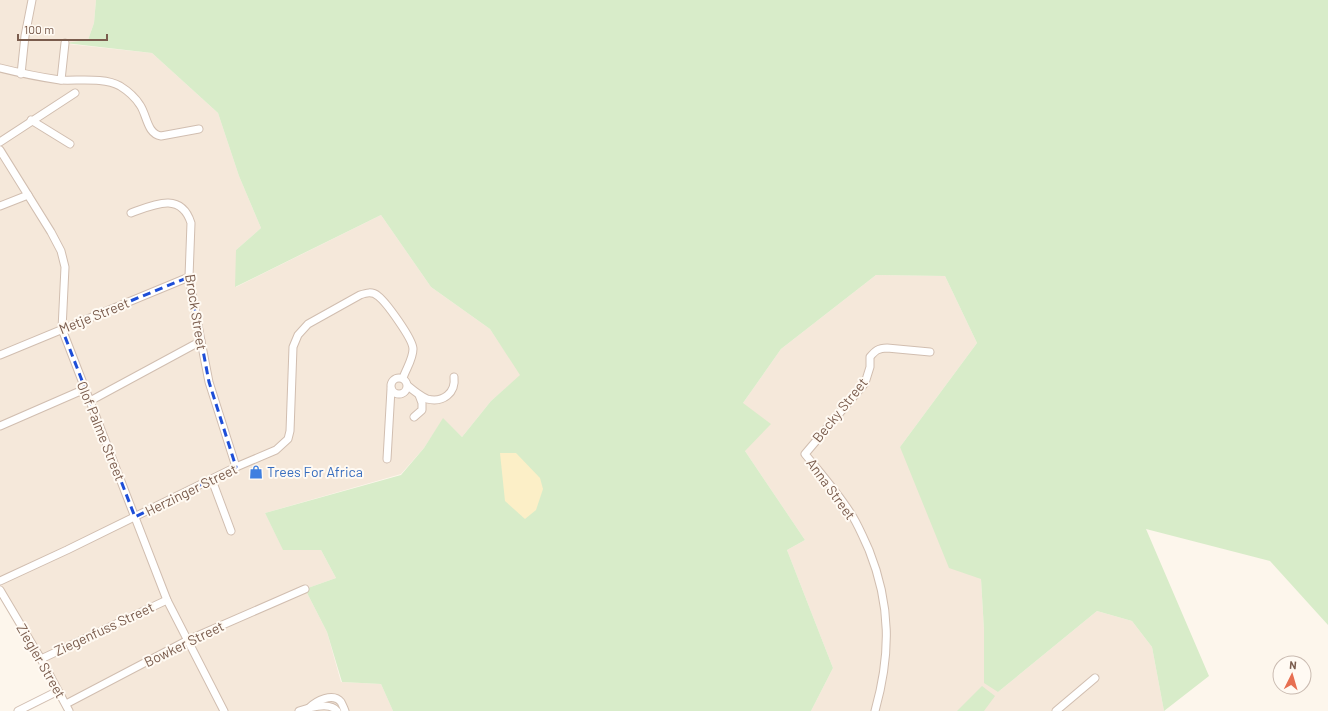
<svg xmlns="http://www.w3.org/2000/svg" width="1328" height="711" viewBox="0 0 1328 711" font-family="Barlow,sans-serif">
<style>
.residential{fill:#f5e8da}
.green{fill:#d8ecc9}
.sand{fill:#fcefc7}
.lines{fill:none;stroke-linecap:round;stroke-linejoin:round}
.minor-casing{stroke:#d1beb0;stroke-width:9}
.minor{stroke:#fff;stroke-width:7}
.marked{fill:none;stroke:#1d4ed8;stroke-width:3;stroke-dasharray:8 5;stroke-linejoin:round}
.labels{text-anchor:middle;stroke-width:4;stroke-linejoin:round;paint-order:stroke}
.street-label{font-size:14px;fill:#7a5c4d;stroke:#fffaf3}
.shop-label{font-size:14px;fill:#366cbe;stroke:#fffaf3;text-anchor:start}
</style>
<rect width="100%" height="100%" fill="#fdf6ec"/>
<g class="residential">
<polygon points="0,0 96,0 94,23 88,40 68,44 152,53 218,113 239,176 261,228 236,250 236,287 381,215 431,287 490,329 521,375 491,401 462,437 443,419 424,448 401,474 265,513 283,549 321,550 336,578 305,589 327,632 341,682 381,684 393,711 68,711 0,590"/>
<polygon points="876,275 945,276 977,343 900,447 981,579 984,630 998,692 1097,611 1132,621 1152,647 1164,711 811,711 833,668 787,550 805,540 745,451 743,403 781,349"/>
</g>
<g class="green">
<polygon points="96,0 1328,0 1328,625 1270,561 1146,529 1209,676 1164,711 1152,647 1132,621 1097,611 998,692 984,683 984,630 981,579 949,568 900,447 977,343 945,276 876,275 781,349 743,403 771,424 745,451 805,540 787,550 833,668 811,711 393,711 381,684 342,682 327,632 305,589 336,578 321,550 283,550 265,513 401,475 424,448 443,418 462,437 491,401 520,375 490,329 431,287 381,215 235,287 236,250 261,228 239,176 218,113 152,53 65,43 88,40 94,23"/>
<polygon points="982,686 995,696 984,711 957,711"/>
</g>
<polygon class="sand" points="500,453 516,453 540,478 543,489 536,510 525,519 505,501"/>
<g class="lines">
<g class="minor-casing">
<g id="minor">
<path d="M0,68c20,5 39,9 60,12 18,1 44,-3 60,6 8,5 15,11 20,19 7,10 7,29 21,31l38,-7"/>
<polyline points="21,74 25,36 32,0"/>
<polyline points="61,80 65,43"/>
<polyline points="31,120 70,144"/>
<polyline points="0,142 75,93"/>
<polyline points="0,150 51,232 61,251 65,267 62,329 167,600 224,711"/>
<polyline points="0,206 28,195"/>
<path d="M131,213c22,-8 50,-22 60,10l-2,54 12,64 8,41 27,85"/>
<polyline points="0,355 189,277"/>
<circle cx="399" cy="386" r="8"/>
<path d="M408,386c6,5 12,10 19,13 16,4 29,-6 27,-22"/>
<polyline points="90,401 201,341"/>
<polyline points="414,417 422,410 422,403 419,395"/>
<polyline points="0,426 85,389"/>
<polyline points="387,459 391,389"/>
<polyline points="212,480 231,531"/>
<path d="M0,581l67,-31 169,-83 40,-17 12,-11 2,-8 3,-84 5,-12 10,-11 52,-29c6,-2 12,-4 18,1 8,6 35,43 35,53 0,10 -7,20 -10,29"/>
<polyline points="0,590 41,659 69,711"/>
<polyline points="41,659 167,600"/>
<polyline points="66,704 188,640 305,589"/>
<path d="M309,708c7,-7 24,-16 32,-6 1,2 3,6 4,9"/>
<polyline points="18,711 58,691"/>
<path d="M299,711c9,-3 31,-10 38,0"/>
<path d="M875,711c16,-57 16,-106 -6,-161 -5,-11 -10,-23 -16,-33 -14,-23 -32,-43 -48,-63l60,-71 5,-16v-10c5,-6 8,-9 17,-9l43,4"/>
<polyline points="1056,711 1095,678"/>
</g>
</g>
<use href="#minor" class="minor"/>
</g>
<path class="marked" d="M189,277l20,105 27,85 -101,50 -73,-188z"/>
<defs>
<g id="shop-bare" transform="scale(1.08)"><path d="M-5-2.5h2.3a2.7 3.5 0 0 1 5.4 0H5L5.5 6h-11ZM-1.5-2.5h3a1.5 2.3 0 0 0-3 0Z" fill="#3f7fe0" stroke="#fffaf3" stroke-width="2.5" paint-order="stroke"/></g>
</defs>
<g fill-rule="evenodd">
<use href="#shop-bare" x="256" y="472"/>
</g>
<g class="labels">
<g class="street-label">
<text transform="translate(196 312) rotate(81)" y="5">Brock Street</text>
<text transform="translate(94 316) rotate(-22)" y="5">Metje Street</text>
<text transform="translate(840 410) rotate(-51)" y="5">Becky Street</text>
<text transform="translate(101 431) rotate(68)" y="5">Olof Palme Street</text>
<text transform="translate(831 489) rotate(54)" y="5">Anna Street</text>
<text transform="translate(191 490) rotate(-26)" y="5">Herzinger Street</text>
<text transform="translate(104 629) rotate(-25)" y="5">Ziegenfuss Street</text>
<text transform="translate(184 644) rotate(-26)" y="5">Bowker Street</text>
<text transform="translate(41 661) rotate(60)" y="5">Ziegler Street</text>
</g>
<g class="shop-label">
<text x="267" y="477">Trees For Africa</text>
</g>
</g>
<g transform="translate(1292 675) rotate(5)"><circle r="19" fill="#fffaf3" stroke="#cabbb1"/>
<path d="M0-3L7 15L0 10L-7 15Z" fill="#e76f51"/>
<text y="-6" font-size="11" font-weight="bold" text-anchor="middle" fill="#7a5c4d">N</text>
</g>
<path d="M18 34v6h89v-6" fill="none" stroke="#7a5c4d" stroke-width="2"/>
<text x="24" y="34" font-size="12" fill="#7a5c4d" stroke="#fffaf3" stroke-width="3" paint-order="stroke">100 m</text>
</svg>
